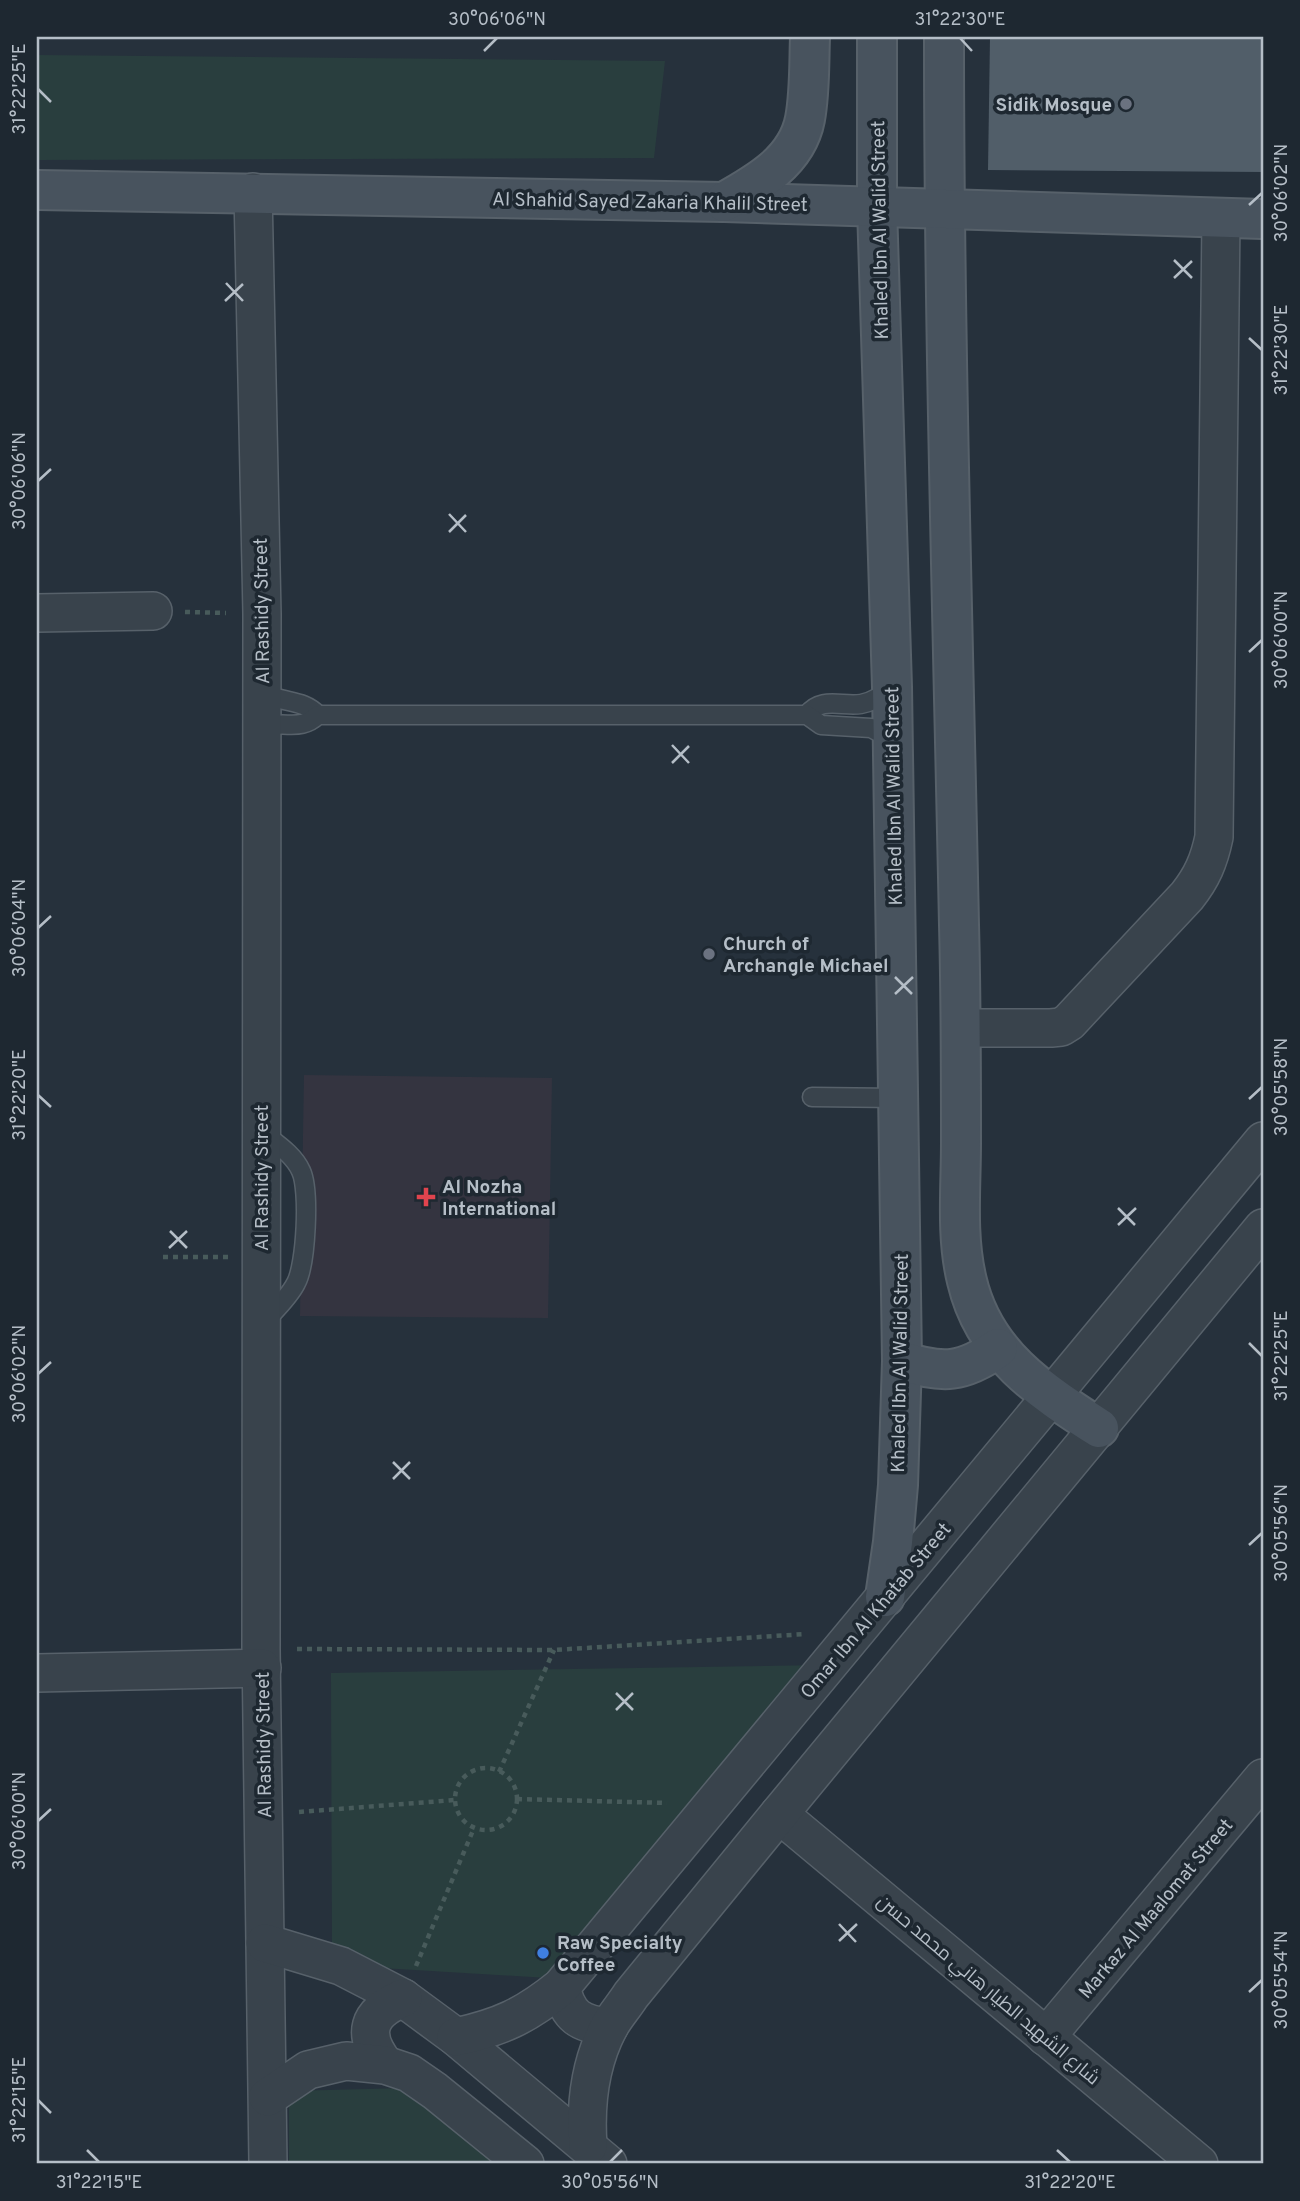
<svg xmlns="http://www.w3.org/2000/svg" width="1300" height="2201" viewBox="0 0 1300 2201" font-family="Overpass,Cairo,sans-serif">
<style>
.medical{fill:#343440}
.green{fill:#293e3e}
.building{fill:#515e69}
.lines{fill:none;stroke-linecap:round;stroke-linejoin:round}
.lane-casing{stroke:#57616a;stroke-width:21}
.street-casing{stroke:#57616a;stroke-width:40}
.secondary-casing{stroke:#57616a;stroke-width:42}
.path{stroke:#485b5b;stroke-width:4.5;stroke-dasharray:5 5;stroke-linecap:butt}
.lane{stroke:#39434c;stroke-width:18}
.street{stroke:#39434c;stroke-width:37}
.secondary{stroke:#48535e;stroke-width:38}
.ticks{fill:none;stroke:#b5bec7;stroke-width:2.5}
.worship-dot{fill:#6b7280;stroke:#1e2831;stroke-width:2.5}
.health-dot{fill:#e0444e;stroke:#1e2831;stroke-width:2.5}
.shop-dot{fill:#3f7fe0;stroke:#1e2831;stroke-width:2.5}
.labels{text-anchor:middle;stroke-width:7;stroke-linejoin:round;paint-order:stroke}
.poi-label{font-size:19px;font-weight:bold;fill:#b5bec7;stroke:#1e2831;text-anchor:start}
.street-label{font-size:19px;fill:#b5bec7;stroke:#1e2831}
.neatline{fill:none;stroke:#b5bec7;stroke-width:2.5}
.ticks-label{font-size:18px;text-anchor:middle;fill:#b5bec7}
</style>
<rect width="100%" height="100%" fill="#26313c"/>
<polygon class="medical" points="304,1075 552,1078 548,1318 300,1316"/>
<g class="green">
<polygon points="37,55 665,61 654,158 37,160"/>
<polygon points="822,1665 548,1978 332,1965 331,1673"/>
<polygon points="406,2088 497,2164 289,2164 289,2091"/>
</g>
<polygon class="building" points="990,37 1263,37 1263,172 988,170"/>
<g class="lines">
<g class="lane-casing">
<g id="lane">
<path d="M262,690c18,15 39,7 56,25"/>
<path d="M807,715c14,-19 35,-8 54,-11 12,-2 22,-9 31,-17"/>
<path d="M261,730c21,-13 37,4 57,-15h489l14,10 50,3 21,11"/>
<polyline points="812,1097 898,1098"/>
<path d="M263,1133c14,11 31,22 38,38 9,19 5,94 -5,112 -7,14 -20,26 -31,38"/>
</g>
</g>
<g class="street-casing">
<g id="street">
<polyline points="253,192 262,614 261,1649 268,2164"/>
<polyline points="37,613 153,611"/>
<path d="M961,1028h90l10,-1 8,-5 118,-126c15,-19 22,-35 27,-59l7,-619"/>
<polyline points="37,1673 262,1668"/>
<polyline points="779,1814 1199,2164"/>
<polyline points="265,1943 341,1966 403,1998 456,2037 608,2164"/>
<path d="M561,1987c7,30 19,37 48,40"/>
<path d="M456,2037c45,-10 69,-21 105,-50l702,-846"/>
<polyline points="1046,2037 1263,1778"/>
<path d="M385,2065c-24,-31 -18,-52 18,-67"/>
<polyline points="268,2097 308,2070 346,2061 385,2065 409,2073 435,2091 525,2164"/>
<path d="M588,2146c-3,-41 1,-81 21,-119 6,-11 15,-21 22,-32l148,-181 484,-586"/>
</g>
</g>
<g class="secondary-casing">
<g id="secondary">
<polyline points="877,37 877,207 892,687 902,1361 898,1485 893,1542 885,1597"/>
<path d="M944,37c0,296 9,592 15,888 2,73 2,145 2,218 0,45 -5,94 6,138 17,73 73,109 132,147"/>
<polyline points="37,190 724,202 1263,219"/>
<path d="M724,202c34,-19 73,-41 81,-83 5,-27 4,-56 5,-82"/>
<path d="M902,1361c41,13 61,12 96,-13"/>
</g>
</g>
<g class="path">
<polyline points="185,612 226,613"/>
<polyline points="163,1257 228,1257"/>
<polyline points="297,1649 554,1650 806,1634"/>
<circle cx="486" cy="1799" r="31"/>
<polyline points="499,1772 554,1650"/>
<polyline points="517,1799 667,1803"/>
<polyline points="299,1812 455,1800"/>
<polyline points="416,1966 474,1828"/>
</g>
<use href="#lane" class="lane"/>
<use href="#street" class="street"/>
<use href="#secondary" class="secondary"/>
</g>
<path class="ticks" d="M960,38l12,13M484,51l13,-13M38,89l13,13M1249,205l13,-12M1174,260l18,18M1174,278l18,-17M226,283l17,18M225,301l18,-17M1249,338l13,12M38,481l13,-12M449,514l17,18M449,532l17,-17M1249,652l13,-12M672,745l17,18M672,763l17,-17M38,928l13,-12M895,977l17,17M895,994l18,-17M38,1095l13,12M1249,1099l13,-12M1118,1208l17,17M1118,1225l18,-17M170,1231l17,17M169,1248l18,-17M1249,1343l13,13M38,1374l13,-12M393,1462l17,17M393,1479l17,-17M1249,1545l13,-12M616,1693l17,17M616,1710l17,-17M38,1821l13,-12M839,1924l17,18M839,1941l18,-17M1249,1992l13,-12M38,2100l13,13M87,2150l12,12M1057,2150l13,12M610,2162l12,-12"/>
<g class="worship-dot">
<circle cx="1126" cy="104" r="7"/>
<circle cx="709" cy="954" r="7"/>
</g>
<path class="health-dot" d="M422.5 1186.5h7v7h7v7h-7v7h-7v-7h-7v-7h7z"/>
<circle class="shop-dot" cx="543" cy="1953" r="7"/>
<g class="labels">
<g class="poi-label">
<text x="1112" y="111" text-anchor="end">Sidik Mosque</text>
<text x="723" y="950">Church of<tspan x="723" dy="22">Archangle Michael</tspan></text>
<text x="442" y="1193">Al Nozha<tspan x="442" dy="22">International</tspan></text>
<text x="557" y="1949">Raw Specialty<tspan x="557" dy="22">Coffee</tspan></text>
</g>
<g class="street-label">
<text transform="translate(650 201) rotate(1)" y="7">Al Shahid Sayed Zakaria Khalil Street</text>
<text transform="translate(879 230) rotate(-91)" y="7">Khaled Ibn Al Walid Street</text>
<text transform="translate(261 611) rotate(-91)" y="7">Al Rashidy Street</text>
<text transform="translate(893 796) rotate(-91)" y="7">Khaled Ibn Al Walid Street</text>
<text transform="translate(261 1178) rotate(-90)" y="7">Al Rashidy Street</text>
<text transform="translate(899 1363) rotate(-89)" y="7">Khaled Ibn Al Walid Street</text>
<text transform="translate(875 1610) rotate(-50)" y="7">Omar Ibn Al Khatab Street</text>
<text transform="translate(263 1745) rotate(-91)" y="7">Al Rashidy Street</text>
<text transform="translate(1155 1908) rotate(-50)" y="7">Markaz Al Maalomat Street</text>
<text transform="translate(989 1989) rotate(40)" y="7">شارع الشهيد الطيار هاني محمد حسن</text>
</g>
</g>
<rect width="1300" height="2201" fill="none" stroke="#1e2831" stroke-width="77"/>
<rect x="38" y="38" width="1224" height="2124" class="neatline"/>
<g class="ticks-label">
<text x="497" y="25">30°06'06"N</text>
<text x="960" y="25">31°22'30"E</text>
<text transform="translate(19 89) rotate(-90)" y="6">31°22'25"E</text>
<text transform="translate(1281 193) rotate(-90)" y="6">30°06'02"N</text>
<text transform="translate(1281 350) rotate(-90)" y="6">31°22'30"E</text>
<text transform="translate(19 481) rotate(-90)" y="6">30°06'06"N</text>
<text transform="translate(1281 640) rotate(-90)" y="6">30°06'00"N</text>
<text transform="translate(19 928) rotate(-90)" y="6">30°06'04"N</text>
<text transform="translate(1281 1087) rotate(-90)" y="6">30°05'58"N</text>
<text transform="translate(19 1095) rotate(-90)" y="6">31°22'20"E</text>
<text transform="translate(1281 1356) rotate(-90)" y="6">31°22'25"E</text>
<text transform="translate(19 1374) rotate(-90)" y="6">30°06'02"N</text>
<text transform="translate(1281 1533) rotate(-90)" y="6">30°05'56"N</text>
<text transform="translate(19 1821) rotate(-90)" y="6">30°06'00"N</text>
<text transform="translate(1281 1980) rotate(-90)" y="6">30°05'54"N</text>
<text transform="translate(19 2100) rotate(-90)" y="6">31°22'15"E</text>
<text x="99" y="2188">31°22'15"E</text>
<text x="610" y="2188">30°05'56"N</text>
<text x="1070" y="2188">31°22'20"E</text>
</g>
</svg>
